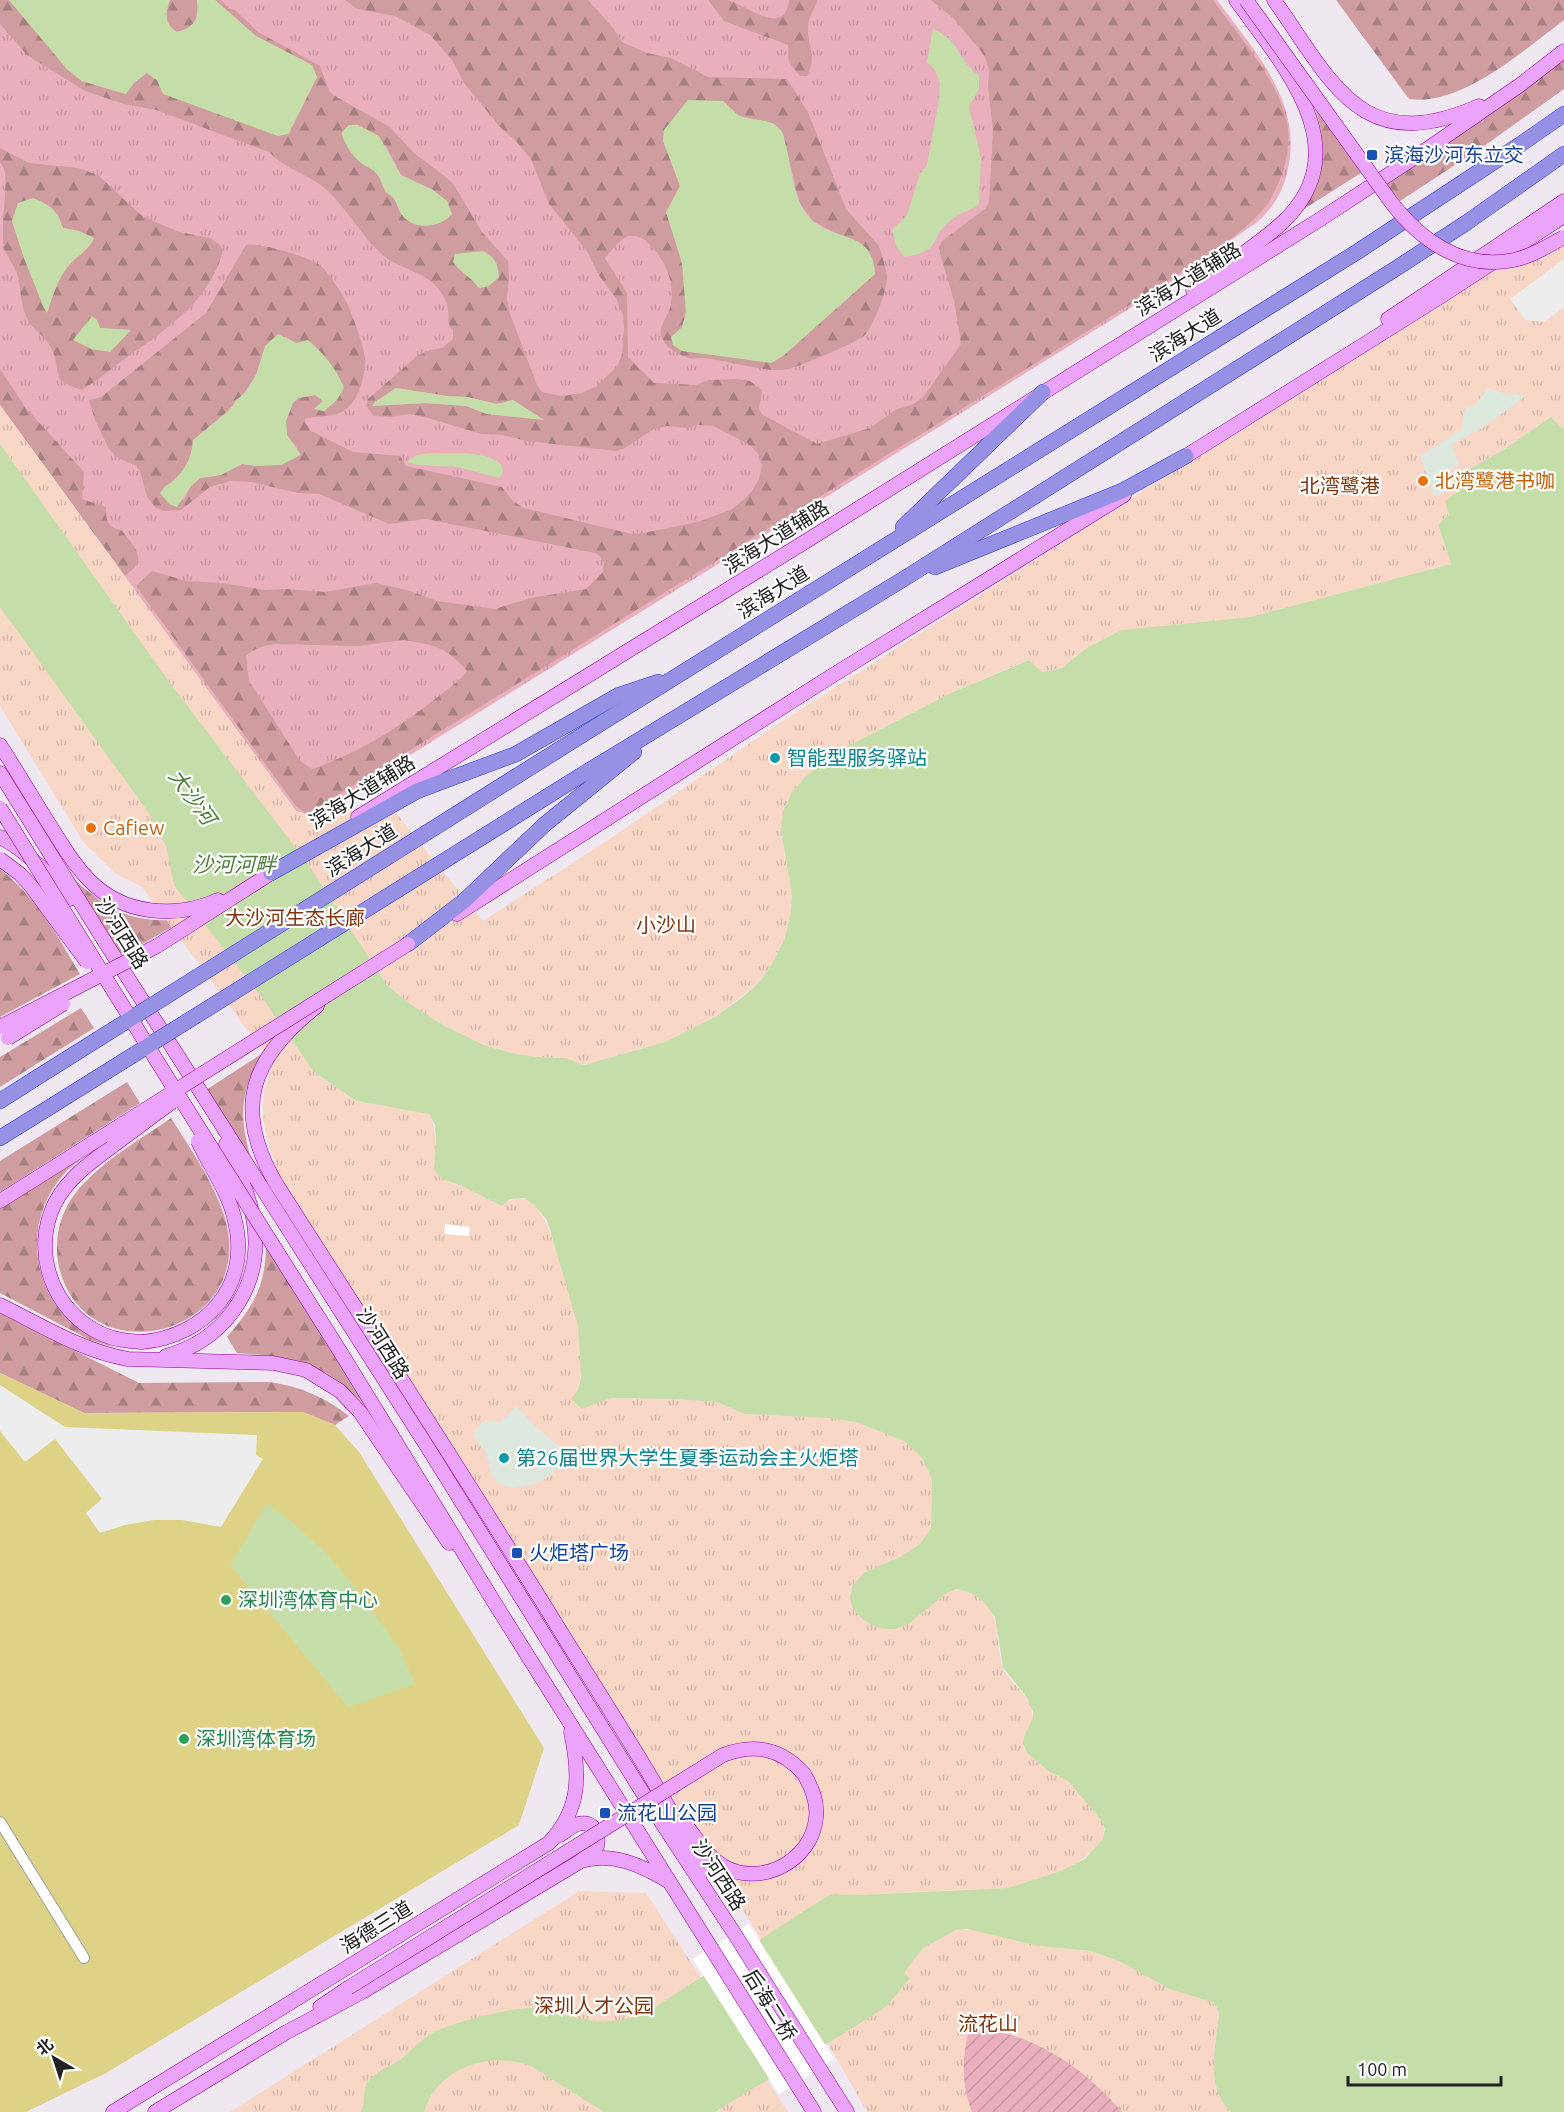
<svg xmlns="http://www.w3.org/2000/svg" width="1564" height="2112" viewBox="0 0 1564 2112" font-family="Ubuntu,'Noto Sans SC',sans-serif">
<style>
.grass{fill:url(#grass-tufts)}
.forest{fill:url(#forest-firs);fill-rule:evenodd}
.park{fill:url(#park-tufts)}
.garden{fill:url(#garden-furrows)}
.pitch{fill:#ded287}
.parking{fill:#ededed}
.plaza{fill:#dce7de}
.water{fill:#c5dea9}
.pier{fill:#fff}
.lines{fill:none;stroke-linecap:round;stroke-linejoin:round}
.minor-casing{stroke:#9e9e9e;stroke-width:12}
.major-casing{stroke:#8f029b;stroke-width:15}
.highway-casing{stroke:#2a3bd9;stroke-width:16}
.minor{stroke:#fff;stroke-width:10}
.major{stroke:#eba3fb;stroke-width:14}
.highway{stroke:#9791e6;stroke-width:15}
.major-bridge-casing{stroke:#8f029b;stroke-width:15;stroke-linecap:butt}
.highway-bridge-casing{stroke:#2a3bd9;stroke-width:16;stroke-linecap:butt}
.major-bridge{stroke:#eba3fb;stroke-width:14}
.highway-bridge{stroke:#9791e6;stroke-width:15}
.transit-dot{fill:#1a4fb4;stroke:#fff;stroke-width:2}
.food-dot{fill:#e8710a;stroke:#fff;stroke-width:2}
.culture-dot{fill:#0f9aa8;stroke:#fff;stroke-width:2}
.leisure-dot{fill:#2e9e5b;stroke:#fff;stroke-width:2}
.labels{text-anchor:middle;stroke-width:4.5;stroke-linejoin:round;paint-order:stroke}
.transit-label{font-size:20px;fill:#164399;stroke:#fff;text-anchor:start}
.street-label{font-size:20px;fill:#212121;stroke:#fff}
.food-label{font-size:20px;fill:#c56008;stroke:#fff;text-anchor:start}
.park-label{font-size:20px;fill:#80340d;stroke:#fff}
.culture-label{font-size:20px;fill:#0d838f;stroke:#fff;text-anchor:start}
.leisure-label{font-size:20px;fill:#27864d;stroke:#fff;text-anchor:start}
.water-label{font-size:21px;font-style:italic;fill:#4c803b;stroke:#fff}
</style>
<defs>
<pattern id="grass-tufts" width="24" height="20" patternUnits="userSpaceOnUse" patternTransform="scale(1.5)"><rect width="24" height="20" fill="#eaafbd"/><path d="M3 7l-1-3M5 7V3M7 7l1-3M15 17l-1-3M17 17v-4M19 17l1-3" fill="none" stroke="#c896a2"/></pattern>
<pattern id="forest-firs" width="22" height="20" patternUnits="userSpaceOnUse" patternTransform="scale(1.5)"><rect width="22" height="20" fill="#cf9d9f"/><path d="M5 1l3.5 6h-7zM16 11l3.5 6h-7z" fill="#a88081"/></pattern>
<pattern id="park-tufts" width="24" height="20" patternUnits="userSpaceOnUse" patternTransform="scale(1.5)"><rect width="24" height="20" fill="#f9d7c7"/><path d="M3 7l-1-3M5 7V3M7 7l1-3M15 17l-1-3M17 17v-4M19 17l1-3" fill="none" stroke="#d5b8ab"/></pattern>
<pattern id="garden-furrows" width="10" height="10" patternUnits="userSpaceOnUse" patternTransform="scale(1.5)"><rect width="10" height="10" fill="#eaafbd"/><path d="M-1 1l2-2M0 10L10 0M9 11l2-2" fill="none" stroke="#c896a2"/></pattern>
</defs>
<rect width="100%" height="100%" fill="#f0e8f1"/>
<path class="grass" d="M0,0h1217c38,52 88,104 70,173 -5,21 -15,36 -31,50l-103,71 -841,522 -16,-5 -296,-406z"/>
<g class="forest">
<path d="M0,0h9l58,69 15,12 43,13 9,-11 12,-10 11,7 132,54 28,-57 -5,-12 -56,-29 -41,-36h6l7,8 8,3 22,21 62,34 9,24 4,5 57,32 24,26 33,25 7,7 28,47 26,29 1,17 -2,21 3,15 27,71 5,7 20,4 20,-3 15,-7 21,-21 4,-11 2,-26 -1,-13 -6,-15 -19,-26 -11,-23 -38,-47 -18,-45 -16,-19 -15,-13 -36,-44 -12,-23 -22,-25 -35,-19 -38,-7 -12,-9h243l26,29 8,13 25,11 24,5 37,19 79,2 21,33 38,97 33,37c3,9 7,22 8,31 0,14 -13,48 -23,59 -4,5 -66,31 -75,33 -21,5 -62,-9 -85,-11 -7,0 -12,2 -18,-1 -10,-3 -20,-10 -24,-19 -5,-9 5,-21 8,-30 5,-20 -1,-39 -13,-55 -7,-8 -10,-14 -21,-17 -13,-4 -23,14 -31,22l22,35 1,64 26,26 42,2 12,-5 27,-1 15,2 12,9 -3,19 4,6 54,29 53,-16 27,-19 17,-5 10,-8 37,-52 -7,-44 -14,-46v-9l2,-4 44,-33 3,-6 4,-72 -5,-43 1,-17 -4,-13 -5,-7 -27,-32 -22,-18h282c25,35 57,70 71,111 7,20 5,44 -2,63 -5,13 -12,29 -22,39 -28,30 -67,50 -100,73l-853,528 -12,-9 -159,-219 16,-15 35,10 35,2 43,7 21,-1 39,3 51,-9 31,7 30,11 58,8 35,-11 56,-9 17,-17 1,-9 -4,-7 -5,-3 -169,-34 -37,5 -70,-30 -21,-1 -47,-11 -21,-1 -20,6 -29,23 -17,1 -8,-3 -9,-11 -7,-26 -4,-5 -19,-9 -8,-8 -14,-29 -6,-20 12,-3 105,-84 40,-68c13,-3 63,12 74,20 7,5 23,30 27,38 4,9 19,48 18,57 0,16 -6,40 -20,50 -11,8 -27,5 -40,9v3l6,9 42,21 47,4 6,10 96,21 11,14 11,7 108,26 11,-1 55,-11 32,-12 14,-10 7,-8 7,-11 4,-14 -3,-12 -9,-10 -37,-19 -15,-1 -12,3 -19,-2 -13,3 -29,19 -8,3 -91,-10 -23,-6 -22,-1 -53,-16 -18,-4 -20,3 -16,-1 -8,-10 2,-7 49,-43 13,-6 12,-2 11,-9v-9c-7,-8 -4,-11 -5,-21 -1,-8 -7,-18 -13,-24 -14,-14 -37,-17 -52,-30 -21,-18 -34,-43 -53,-62 -18,-18 -44,-23 -61,-41l-113,-42 -32,-6 -39,-13 -58,-36 -27,-31zM723,101l16,15 33,7 10,9 18,72 13,17 26,14 20,7 16,32 -92,82 -12,7 -89,-36c12,-37 -4,-79 -16,-115l14,-25 -2,-8zM385,144l16,31 32,15 -32,23 -7,-15 -9,-6 -4,-13 -6,-8zM468,253l11,35 -24,-34zM286,337l10,6 41,57 -22,8 8,-7 -8,-6 -17,3 -5,5 -7,18 1,14 11,14 -42,17 -14,-2 -21,11 -21,3 -9,8 -7,14 -20,-13c18,-11 28,-27 29,-47 32,-26 65,-51 73,-94zM396,388l51,8 20,1 30,7 16,-4 30,19 -56,-5 -21,-8 -41,-3 -52,3 2,-4zM404,640c30,5 43,7 63,31 -7,10 -18,17 -28,25 -39,31 -80,57 -127,73l-12,-8 -51,-80 -3,-25c9,-8 17,-10 29,-12l83,2z"/>
<path d="M170,0h27c2,19 -2,27 -20,32 -13,-8 -12,-19 -7,-32z"/>
<path d="M708,0c6,0 13,0 19,0 18,4 58,39 62,0h29c-4,9 -10,18 -10,28 -1,21 10,25 -1,48h-7l-11,-13 -1,-18 -64,-24z"/>
<path d="M1336,0h228v20c-40,30 -103,87 -155,79z"/>
<polygon points="1564,60 1564,89 1484,146 1400,201 1385,182"/>
<path d="M1314,105l50,66 -60,38c21,-37 24,-64 10,-104z"/>
<path d="M0,148l29,15 49,5 20,7 44,41 37,16 31,6 9,6 4,6c-12,51 -60,82 -100,110 -13,10 -27,21 -41,30 -36,-11 -18,-19 -32,-44 -6,-12 -16,-15 -21,-24 -8,-13 -8,-31 -11,-45 -3,-12 -11,-19 -14,-29 -4,-24 3,-50 1,-74 0,-6 -3,-8 -5,-12 0,-4 0,-10 0,-14zM58,214l5,14 16,3 15,8c-6,11 -14,16 -23,24 -12,12 -19,33 -23,49l-24,-54 -12,-37zM97,320l3,8 30,2 -56,10z"/>
<path d="M0,369l25,38 59,65 -2,27 24,8c0,13 1,20 15,23 7,8 23,24 15,35 -2,4 -8,8 -11,11l-125,-171z"/>
<path d="M0,869c36,28 57,66 80,105l-80,43z"/>
<path d="M73,878c31,29 55,44 98,42l3,6 -35,20 -20,8z"/>
<polygon points="81,1008 94,1028 0,1087 0,1057"/>
<path d="M263,1053c-25,42 -24,66 -10,112l-47,-75z"/>
<polygon points="127,1082 140,1103 0,1192 0,1161"/>
<path d="M171,1118c20,32 43,64 54,100 34,117 -139,161 -166,49 -5,-23 -1,-49 13,-69 24,-34 65,-56 99,-80z"/>
<path d="M85,1156c-7,6 -15,11 -21,18 -39,43 -35,111 8,149 13,11 29,18 44,25l-26,-8 -90,-47v-84z"/>
<path d="M266,1247l101,160c-42,-44 -70,-50 -130,-54l-10,-16c26,-30 38,-49 39,-90z"/>
<path d="M0,1313l139,70 130,-1c30,4 56,15 80,34l-14,9 -32,-13 -219,1 -84,-40z"/>
</g>
<g class="park">
<path d="M1564,245v182l-2,1 -11,-11 -48,33 -50,28 5,14 -9,23 -11,9 13,40 -201,53 -129,13 -36,19 -23,19 -20,4 -14,-12 -77,33 -109,56 -36,27 -14,16 -11,37 11,67 -2,21 -6,22 -11,23 -14,21 -44,34 -50,25 -81,23 -18,-7 -27,-1 -28,-4 -27,-8 -39,-19 -35,-22 -24,-20 -72,88 42,29 73,13c9,18 7,35 5,55l8,10 20,7 40,20c39,-33 54,47 62,71 4,16 11,32 14,48 3,20 5,45 0,65l33,8 62,1 44,3 27,12 83,4 29,4 48,19 19,18 9,21 -1,48 -10,15 -21,14 -35,15 -12,13 19,40c50,18 65,-50 100,-32 34,19 20,46 32,76 7,16 26,26 29,45 2,10 -11,18 -10,29 2,17 32,28 44,37 6,4 10,12 15,17 7,9 22,22 23,33 0,8 -6,14 -11,19 -20,22 -57,34 -86,39 -16,2 -33,1 -50,2 -33,2 -66,3 -100,5l-24,-1 -7,2 -66,43 -482,-763c-14,-43 -25,-68 -6,-111l-131,-178 -26,-13 -32,-31 -84,-137v-301l296,406c5,1 12,5 18,5 30,-1 53,-18 83,-2l86,107 125,-81 164,-112 710,-454 59,-15z"/>
<polygon points="579,1891 646,1893 788,2112 230,2112"/>
<path d="M956,1930h19l64,16 52,5 28,10 93,41 4,4 3,8c-3,31 -15,74 12,98h-364l-40,-70 61,-37 21,-26 -5,-6 18,-24z"/>
</g>
<path class="garden" d="M969,2029c14,2 29,2 42,6 43,13 82,43 111,77h-150c-11,-29 -10,-54 -3,-83z"/>
<polygon class="pitch" points="0,1373 84,1413 303,1412 335,1425 359,1452 544,1748 519,1825 106,2073 26,2112 0,2112"/>
<g class="parking">
<polygon points="1564,259 1564,307 1544,322 1525,320 1510,299"/>
<polygon points="0,1385 65,1427 257,1435 256,1455 263,1459 221,1527 182,1520 154,1520 125,1525 100,1533 86,1513 102,1499 55,1439 25,1462 0,1431"/>
</g>
<g class="plaza">
<polygon points="1488,388 1506,394 1527,395 1481,429 1451,444 1459,464 1443,475 1448,489 1435,498 1420,456 1461,430 1465,409 1476,404"/>
<polygon points="516,1406 534,1425 573,1458 545,1479 532,1485 510,1488 498,1483 492,1476 486,1453 474,1437 476,1429 482,1423 488,1421 501,1422"/>
</g>
<g class="water">
<path d="M9,0h161c-5,13 -6,24 7,32 19,-5 22,-13 20,-32h18l41,36 56,29 5,12 -29,57 -10,2 -115,-42 -6,-14 -10,-7 -13,10 -8,11 -44,-13 -15,-12z"/>
<path d="M933,29c28,11 26,35 46,46v14l-10,18 12,51 -2,46c-9,8 -17,7 -25,14 -27,18 -8,33 -50,39l-8,-11 -4,-16 15,-15 13,-41 7,-9 12,-65 1,-17 -5,-13 -8,-8z"/>
<path d="M688,100l35,1c5,4 11,12 17,15 13,6 33,1 42,16 3,5 3,13 5,18 5,23 7,56 27,72 27,20 59,10 61,52l-92,82 -12,7 -89,-12 -9,-6 -2,-8 11,-10 4,-13 -4,-51 -16,-51 14,-26 -17,-45 1,-11z"/>
<path d="M349,125h9l21,11 22,39 32,15 14,11 5,13c-13,15 -41,17 -52,-2 -2,-4 -3,-9 -6,-13 -2,-4 -7,-5 -9,-9 -4,-6 -4,-12 -9,-17 -4,-5 -10,-6 -15,-10 -8,-7 -19,-21 -19,-31z"/>
<path d="M33,198c19,8 23,11 30,30l16,3 15,7c-7,14 -17,17 -25,27 -11,13 -17,32 -22,48l-4,-7 -19,-48 -12,-37 6,-18z"/>
<path d="M483,251c12,6 15,12 16,26l-10,9 -10,2c-8,-11 -19,-16 -26,-26l2,-8z"/>
<polygon points="92,316 97,320 100,328 131,330 110,352 91,349 73,340"/>
<path d="M278,334l18,9 12,-3c16,14 28,28 36,48l-7,12 -13,11 -10,-2 9,-8 -8,-6 -17,3 -5,5 -7,18 1,14 14,20 -20,10 -25,1 -14,-2 -21,11 -21,3 -9,8 -14,21 -8,-3 -9,-11c4,-6 6,-7 11,-10 14,-12 21,-25 22,-43l38,-31 5,-9 9,-7 11,-18 9,-29z"/>
<polygon points="396,388 447,396 467,397 497,404 513,400 544,420 487,414 466,406 425,403 372,406 375,402"/>
<path d="M1551,417l11,11 2,-1v1685h-333c-27,-24 -15,-66 -12,-98l-3,-8 -4,-4 -42,-13 -51,-28 -28,-10 -52,-5 -72,-17 -11,1 -34,19 -18,24 6,5 -22,27 -21,14 -152,93h-111l-73,-46c-41,-15 -94,1 -107,46h-63c5,-10 1,-21 7,-30 7,-11 20,-14 30,-21 13,-9 22,-22 36,-29 17,-9 78,-25 98,-24 17,1 33,8 49,11 26,5 49,2 71,-10l175,-113 7,-2 24,1 150,-7 53,-17 24,-12 18,-20 2,-10 -4,-9 -33,-39 -21,-11 -20,-17 -4,-9 1,-8 9,-18v-6l-6,-14 -24,-31 -8,-50 -12,-16 -12,-8 -14,-4 -10,4 -37,30 -15,6h-12l-11,-4 -12,-8 -8,-10 -2,-10 3,-12 12,-13 35,-15 21,-14 10,-15 1,-48 -9,-21 -19,-18 -48,-19 -29,-4 -83,-4 -27,-12 -44,-3 -62,-1 -29,11 -11,-10 7,-9 3,-13 -3,-51 -31,-106 -12,-14 -11,-8 -14,1 -8,7 -40,-20 -20,-7 -5,-5 -3,-5 2,-28 -1,-16 -6,-11 -73,-13 -42,-29 -51,-73 -89,-114 -8,-39 -18,-34 -148,-205v-163l170,239 138,181 78,120 24,20 35,22 39,19 27,8 28,4 27,1 18,7 81,-23 50,-25 25,-18 19,-16 14,-21 11,-22 6,-23 2,-21 -11,-67 2,-18 9,-19 14,-16 36,-27 109,-56 78,-33 13,12 20,-4 23,-19 36,-19 129,-13 201,-53 -13,-40 11,-9 -4,-14 13,-9 -5,-14 50,-28z"/>
<path d="M427,453c23,1 55,-4 74,11l2,9 -4,5 -41,-11 -39,-2 -12,-3 8,-6z"/>
<polygon points="267,1504 294,1524 324,1551 351,1582 399,1648 415,1684 348,1707 230,1565"/>
</g>
<g class="pier">
<polygon points="445,1224 470,1227 469,1236 444,1234"/>
<polygon points="749,1924 834,2059 779,2094 693,1959"/>
</g>
<g class="lines">
<g class="minor-casing">
<polyline id="minor" points="0,1822 84,1958"/>
</g>
<g class="major-casing">
<g id="major">
<path d="M1274,0c59,83 87,158 205,106"/>
<path d="M1193,290c29,-24 64,-43 91,-69 76,-73 -3,-158 -48,-221"/>
<polyline points="1388,319 1564,201"/>
<polyline points="1178,461 1443,295 1564,216"/>
<path d="M0,745c15,23 29,47 44,71 14,22 27,45 45,64 34,35 87,39 129,20"/>
<polyline points="0,773 105,942 428,1448 654,1811 734,1933 847,2112"/>
<polyline points="358,817 808,540 1319,220 1420,154 1520,85 1564,51"/>
<path d="M0,837c28,15 49,37 70,62"/>
<polyline points="457,914 830,677 1124,495"/>
<polyline points="157,946 279,868"/>
<path d="M317,1006c-65,51 -85,101 -42,176 97,152 195,302 289,455 48,77 98,153 139,234"/>
<path d="M114,1145c-22,16 -46,33 -59,58 -24,48 -3,109 47,131 13,6 27,7 40,8"/>
<polyline points="0,1201 78,1152"/>
<path d="M0,1305c41,20 82,46 128,54l145,4 33,7 34,21 20,21 89,131"/>
<polyline points="341,1353 494,1602 814,2112"/>
<path d="M166,1356c56,-15 94,-65 89,-124 -2,-30 -17,-61 -29,-88"/>
<path d="M686,1825c11,14 21,31 37,41 37,22 89,-5 93,-48 2,-16 -4,-30 -12,-44"/>
<path d="M560,1835c6,-4 12,-9 18,-11 15,-4 22,9 19,22l-14,12"/>
<polyline points="320,2007 348,1988"/>
<path d="M113,2112l436,-269c32,-34 31,-68 22,-111"/>
<path d="M155,2112l130,-79 77,-41 219,-131c32,-9 60,4 87,20"/>
</g>
</g>
<g class="highway-casing">
<g id="highway">
<polyline points="903,527 1043,392"/>
<polyline points="935,567 1122,491 1186,456"/>
<polyline points="563,747 1357,252 1521,144 1564,114"/>
<polyline points="580,776 902,580 1392,271 1466,223 1564,154"/>
<polyline points="271,873 417,791 516,754 619,695 658,682"/>
<polyline points="408,944 464,901 544,825 634,752"/>
<polyline points="0,1101 33,1080"/>
<polyline points="0,1138 50,1107"/>
</g>
</g>
<use href="#minor" class="minor"/>
<use href="#major" class="major"/>
<use href="#highway" class="highway"/>
<g class="major-bridge-casing">
<g id="major-bridge">
<path d="M1246,0l145,202c29,38 72,69 123,58 18,-4 34,-14 50,-23"/>
<polyline points="0,808 175,1090 341,1353"/>
<polyline points="0,859 20,874 31,886 87,962"/>
<polyline points="0,1027 157,946"/>
<polyline points="8,1038 63,1004"/>
<polyline points="114,1145 172,1102"/>
<polyline points="78,1152 408,944"/>
<path d="M142,1342c64,-6 109,-56 93,-121 -6,-29 -25,-54 -37,-80"/>
<path d="M348,1988l375,-233c32,-12 58,-7 81,19"/>
</g>
</g>
<g class="highway-bridge-casing">
<g id="highway-bridge">
<polyline points="33,1080 563,747"/>
<polyline points="50,1107 580,776"/>
</g>
</g>
<use href="#major-bridge" class="major-bridge"/>
<use href="#highway-bridge" class="highway-bridge"/>
</g>
<g class="transit-dot">
<rect x="1366" y="149" width="12" height="12" rx="3"/>
<rect x="511" y="1547" width="12" height="12" rx="3"/>
<rect x="599" y="1807" width="12" height="12" rx="3"/>
</g>
<g class="food-dot">
<circle cx="1423" cy="481" r="6"/>
<circle cx="91" cy="828" r="6"/>
</g>
<g class="culture-dot">
<circle cx="775" cy="758" r="6"/>
<circle cx="504" cy="1458" r="6"/>
</g>
<g class="leisure-dot">
<circle cx="226" cy="1600" r="6"/>
<circle cx="184" cy="1739" r="6"/>
</g>
<g class="labels">
<g class="transit-label">
<text x="1384" y="162">滨海沙河东立交</text>
<text x="529" y="1560">火炬塔广场</text>
<text x="617" y="1820">流花山公园</text>
</g>
<g class="street-label">
<text transform="translate(1188 279) rotate(-32)" y="7">滨海大道辅路</text>
<text transform="translate(1185 335) rotate(-32)" y="7">滨海大道</text>
<text transform="translate(776 537) rotate(-32)" y="7">滨海大道辅路</text>
<text transform="translate(773 592) rotate(-32)" y="7">滨海大道</text>
<text transform="translate(362 792) rotate(-32)" y="7">滨海大道辅路</text>
<text transform="translate(361 850) rotate(-32)" y="7">滨海大道</text>
<text transform="translate(122 933) rotate(58)" y="7">沙河西路</text>
<text transform="translate(383 1343) rotate(58)" y="7">沙河西路</text>
<text transform="translate(719 1875) rotate(57)" y="7">沙河西路</text>
<text transform="translate(376 1927) rotate(-32)" y="7">海德三道</text>
<text transform="translate(770 2005) rotate(58)" y="7">后海二桥</text>
</g>
<g class="food-label">
<text x="1435" y="488">北湾鹭港书咖</text>
<text x="103" y="835">Cafiew</text>
</g>
<g class="park-label">
<text x="1340" y="493">北湾鹭港</text>
<text x="295" y="925">大沙河生态长廊</text>
<text x="666" y="932">小沙山</text>
<text x="594" y="2013">深圳人才公园</text>
<text x="988" y="2031">流花山</text>
</g>
<g class="culture-label">
<text x="787" y="765">智能型服务驿站</text>
<text x="516" y="1465">第26届世界大学生夏季运动会主火炬塔</text>
</g>
<g class="leisure-label">
<text x="238" y="1607">深圳湾体育中心</text>
<text x="196" y="1746">深圳湾体育场</text>
</g>
<g class="water-label">
<text transform="translate(192 797) rotate(54)" y="7">大沙河</text>
<text x="234" y="872">沙河河畔</text>
</g>
</g>
<g transform="translate(54 2058) rotate(321)" stroke="#ffffff" stroke-width="4.5" paint-order="stroke">
<path d="M0-4.5L10 22L0 15L-10 22Z" fill="#212121"/>
<text y="-9" font-size="16" font-weight="bold" text-anchor="middle" fill="#212121">北</text>
</g>
<path d="M1348 2076v9h153v-9" fill="none" stroke="#212121" stroke-width="3"/>
<text x="1357" y="2076" font-size="18" fill="#212121" stroke="#ffffff" stroke-width="4.5" paint-order="stroke">100 m</text>
</svg>
